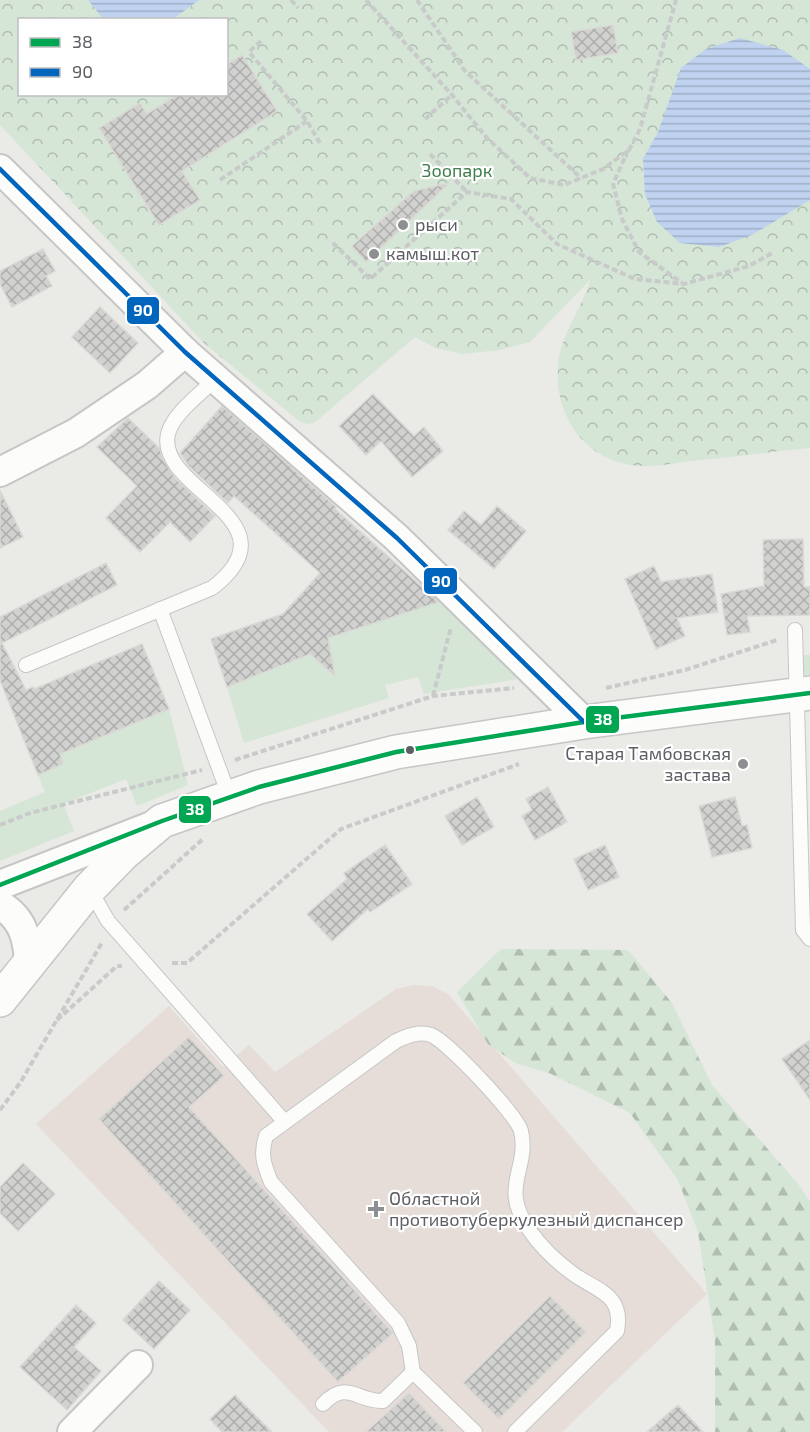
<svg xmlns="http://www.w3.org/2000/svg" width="810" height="1432" viewBox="0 0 810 1432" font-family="'Exo 2',sans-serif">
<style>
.medical{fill:#e6ddd9}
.grass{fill:#d5e5d6}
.forest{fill:url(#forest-firs)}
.park{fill:url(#park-crowns);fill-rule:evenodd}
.water{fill:url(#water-rules)}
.building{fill:url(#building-cross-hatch);stroke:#dad9d5;stroke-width:1.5}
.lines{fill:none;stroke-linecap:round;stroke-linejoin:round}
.lane-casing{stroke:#c6c6c6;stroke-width:16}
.street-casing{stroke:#c6c6c6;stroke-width:32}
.secondary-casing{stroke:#c6c6c7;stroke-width:36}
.path{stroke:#c8cbca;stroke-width:4;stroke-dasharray:6 3;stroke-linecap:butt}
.lane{stroke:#fcfcfb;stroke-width:14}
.street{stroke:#fcfcfb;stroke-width:28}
.secondary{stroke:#fcfcfb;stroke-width:33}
.bus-1-casing{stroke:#fff;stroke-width:9}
.bus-2-casing{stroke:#fff;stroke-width:9}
.bus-1{stroke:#00a651;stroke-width:4.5}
.bus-2{stroke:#0065bd;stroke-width:4.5}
.poi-dot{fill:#8e8f91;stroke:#fff;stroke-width:2}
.bus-dot{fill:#5c5e63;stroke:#fff;stroke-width:2}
.labels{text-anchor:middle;stroke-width:4.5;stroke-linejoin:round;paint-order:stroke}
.park-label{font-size:18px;fill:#3f7f4d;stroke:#fff}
.poi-label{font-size:18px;fill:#5c5e63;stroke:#fff;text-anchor:start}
.line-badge{stroke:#fff;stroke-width:2}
.badge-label{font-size:16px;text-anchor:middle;font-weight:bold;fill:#fff}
</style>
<defs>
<pattern id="forest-firs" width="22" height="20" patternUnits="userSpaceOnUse" patternTransform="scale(1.5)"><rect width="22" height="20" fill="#d5e5d6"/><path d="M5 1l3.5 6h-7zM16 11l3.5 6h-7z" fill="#b0bdb1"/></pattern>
<pattern id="park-crowns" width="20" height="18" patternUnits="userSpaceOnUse" patternTransform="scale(1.5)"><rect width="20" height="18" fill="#d5e5d6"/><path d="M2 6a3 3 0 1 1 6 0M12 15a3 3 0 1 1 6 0" fill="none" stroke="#b0bdb1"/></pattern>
<pattern id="water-rules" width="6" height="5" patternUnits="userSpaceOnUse" patternTransform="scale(1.5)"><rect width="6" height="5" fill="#bfd2f0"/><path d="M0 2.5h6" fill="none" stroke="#9eaec6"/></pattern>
<pattern id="building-cross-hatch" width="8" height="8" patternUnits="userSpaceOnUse" patternTransform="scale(1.5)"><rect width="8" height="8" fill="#d1d1cf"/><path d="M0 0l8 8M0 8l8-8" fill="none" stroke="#adadac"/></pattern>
</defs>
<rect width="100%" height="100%" fill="#eaeae6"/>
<polygon class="medical" points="414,985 432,986 448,994 707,1294 562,1432 329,1432 36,1124 169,1006 223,1067 249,1045 275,1072 396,989"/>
<g class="grass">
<polygon points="442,601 517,679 424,694 418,677 385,685 389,698 244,743 227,687 310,654 323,665 325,639"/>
<rect x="801" y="655" width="9" height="20"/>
<polygon points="169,709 188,785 137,806 126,779 63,804 74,831 0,861 0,811 45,792 38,775 63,764 60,754"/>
</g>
<polygon class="forest" points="501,949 628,950 672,1003 712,1085 799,1185 810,1202 810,1432 715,1432 715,1340 698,1232 678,1180 630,1113 549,1073 515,1063 488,1044 457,992"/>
<path class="park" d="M0,0h810v448c-40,4 -79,9 -119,13 -16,2 -34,6 -50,5 -54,-3 -87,-48 -83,-100 2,-31 24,-57 32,-86l-60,62 -30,8 -38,4 -27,-6 -20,-11 -101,86 -7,1 -8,-3 -95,-78 -204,-218zM20,20h206v74h-206z"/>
<g class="water">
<polygon points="88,0 199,0 173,19 104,20"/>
<polygon points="740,38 783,50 810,69 810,200 752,235 719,247 680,243 657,222 645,194 643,159 658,132 681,68 706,49"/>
</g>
<g class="building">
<polygon points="613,25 618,53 576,60 571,32"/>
<polygon points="242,55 277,111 182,171 200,200 159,225 99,128 140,103 147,114 178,94 226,94 226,65"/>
<polygon points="449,183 366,262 352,246 414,191"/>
<polygon points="43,249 55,271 46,276 52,286 12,307 0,284 0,271"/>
<polygon points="100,307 138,343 110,373 72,337"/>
<polygon points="373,394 414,436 424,427 443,451 412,477 381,441 366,455 339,426"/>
<polygon points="222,406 336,507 335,509 439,602 328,638 335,676 310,654 227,687 211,639 283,614 320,573 234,496 228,503 189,466 180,453"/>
<polygon points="128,418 160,449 162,458 175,478 215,516 190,542 170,522 140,552 106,518 137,486 97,447"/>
<polygon points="0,490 23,537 0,548"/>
<polygon points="497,506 526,531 494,569 448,530 464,511 481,525"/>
<polygon points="803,539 804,587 810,587 810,615 747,616 750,632 727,635 721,594 764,586 763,540"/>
<polygon points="106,563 117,585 2,643 26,690 33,687 34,689 142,644 169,709 60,754 63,764 38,775 0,680 0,617"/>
<polygon points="654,566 661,582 712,574 718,612 677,618 685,636 656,649 625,579"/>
<polygon points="548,787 567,822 535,840 522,816 532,810 526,799"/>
<polygon points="477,797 494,827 462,845 445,816"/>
<polygon points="735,797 742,826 747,825 752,848 712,857 699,806"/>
<polygon points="385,845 412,884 370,912 368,909 332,941 307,914 347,879 344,873"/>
<polygon points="605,845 619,877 588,890 574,859"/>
<polygon points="189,1037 224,1076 189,1107 393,1333 338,1382 99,1119"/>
<polygon points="810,1040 810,1100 782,1059"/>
<polygon points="23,1163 55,1194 18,1231 0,1213 0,1187"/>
<polygon points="159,1281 190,1310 154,1349 123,1320"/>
<polygon points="550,1296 586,1332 499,1419 463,1383"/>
<polygon points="76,1305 96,1323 74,1347 101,1371 67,1410 20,1367"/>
<polygon points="409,1393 446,1432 366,1432"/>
<polygon points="235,1395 272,1432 222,1432 210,1419"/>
<polygon points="678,1405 703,1432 647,1432"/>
</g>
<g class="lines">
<g class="lane-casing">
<g id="lane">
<polyline points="160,609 230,798"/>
<polyline points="795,630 803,930 810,939"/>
<path d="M26,665l186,-77c89,-68 -57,-98 -44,-154 5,-21 33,-40 47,-55"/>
<polyline points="90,890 108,921 284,1121"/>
<path d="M323,1404c24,-25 34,-2 60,-3l30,-29"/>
<path d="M475,1432l-62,-60 -4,-26 -11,-23 -127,-141c-7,-17 -11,-28 -5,-46l130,-95c11,-5 23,-10 35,-6 16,6 86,80 90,96 9,39 -23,55 9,100 11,16 26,30 42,42 24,18 52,20 45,58l-102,101"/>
</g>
</g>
<g class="street-casing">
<g id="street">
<polyline points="0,169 185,352 397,538 584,722"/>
<polyline points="0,472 76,433 147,385 185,352"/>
<polyline points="0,885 149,827"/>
<path d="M0,905c23,13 28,34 29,59"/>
<polyline points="72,1432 138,1365"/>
</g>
</g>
<g class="secondary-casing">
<polyline id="secondary" points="0,1000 89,889 123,854 162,821 259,787 396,752 584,722 810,693"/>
</g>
<g class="path">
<polyline points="291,0 298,8"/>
<polyline points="366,0 452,95 486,137 530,178 564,185 603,169 629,150 640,129 676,0"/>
<polyline points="417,0 465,71 581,178"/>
<polyline points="261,41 249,52 307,121 321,145"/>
<polyline points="425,119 452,95"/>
<polyline points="628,150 613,184 622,219 639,252 682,283"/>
<polyline points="430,154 467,192"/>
<polyline points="220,180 307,121"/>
<polyline points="333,243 370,279 467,192 511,199 557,244 635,279 684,284 749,266 774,252"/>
<polyline points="606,688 685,670 777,640"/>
<polyline points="433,696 451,627"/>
<polyline points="235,760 433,696 514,688"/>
<polyline points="0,825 30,813 202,770"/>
<polyline points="124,910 203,839"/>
<polyline points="172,963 187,963 341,829 519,764"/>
<polyline points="57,1020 117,966 122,966"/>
<polyline points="0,1110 20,1083 103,941"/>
</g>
<use href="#lane" class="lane"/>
<use href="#street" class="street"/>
<use href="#secondary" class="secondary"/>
<g class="bus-1-casing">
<polyline id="bus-1" points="0,885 162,821 259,787 396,752 584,722 810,693"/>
</g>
<g class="bus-2-casing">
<polyline id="bus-2" points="0,169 185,352 397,538 584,722"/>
</g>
<use href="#bus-1" class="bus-1"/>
<use href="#bus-2" class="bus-2"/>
</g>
<g class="poi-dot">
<circle cx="403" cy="225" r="6"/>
<circle cx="374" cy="254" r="6"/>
<circle cx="743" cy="764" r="6"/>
<path d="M373 1200h6v6h6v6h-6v6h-6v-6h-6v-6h6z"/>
</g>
<circle class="bus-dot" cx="410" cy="750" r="5"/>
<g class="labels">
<g class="park-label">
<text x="457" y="177">Зоопарк</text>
</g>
<g class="poi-label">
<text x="415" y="231">рыси</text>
<text x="386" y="260">камыш.кот</text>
<text x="731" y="760" text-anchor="end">Старая Тамбовская<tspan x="731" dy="21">застава</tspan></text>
<text x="389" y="1205">Областной<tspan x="389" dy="21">противотуберкулезный диспансер</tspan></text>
</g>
</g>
<g class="line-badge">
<rect x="126" y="296" width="34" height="29" rx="6" fill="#0065bd"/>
<rect x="423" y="567" width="35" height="28" rx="6" fill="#0065bd"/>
<rect x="585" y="705" width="35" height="29" rx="6" fill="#00a651"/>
<rect x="178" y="795" width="34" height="29" rx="6" fill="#00a651"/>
</g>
<g class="badge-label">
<text x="143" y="316">90</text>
<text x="441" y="587">90</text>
<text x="603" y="725">38</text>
<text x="195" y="815">38</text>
</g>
<rect x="18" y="18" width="210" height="78" fill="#ffffff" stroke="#bebfc1" stroke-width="1.5"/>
<rect x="30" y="38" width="30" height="9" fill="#00a651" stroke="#bebfc1" stroke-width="1.5"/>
<text x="72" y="48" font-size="18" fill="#5c5e63">38</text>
<rect x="30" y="68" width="30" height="9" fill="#0065bd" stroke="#bebfc1" stroke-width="1.5"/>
<text x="72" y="78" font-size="18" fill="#5c5e63">90</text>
</svg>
